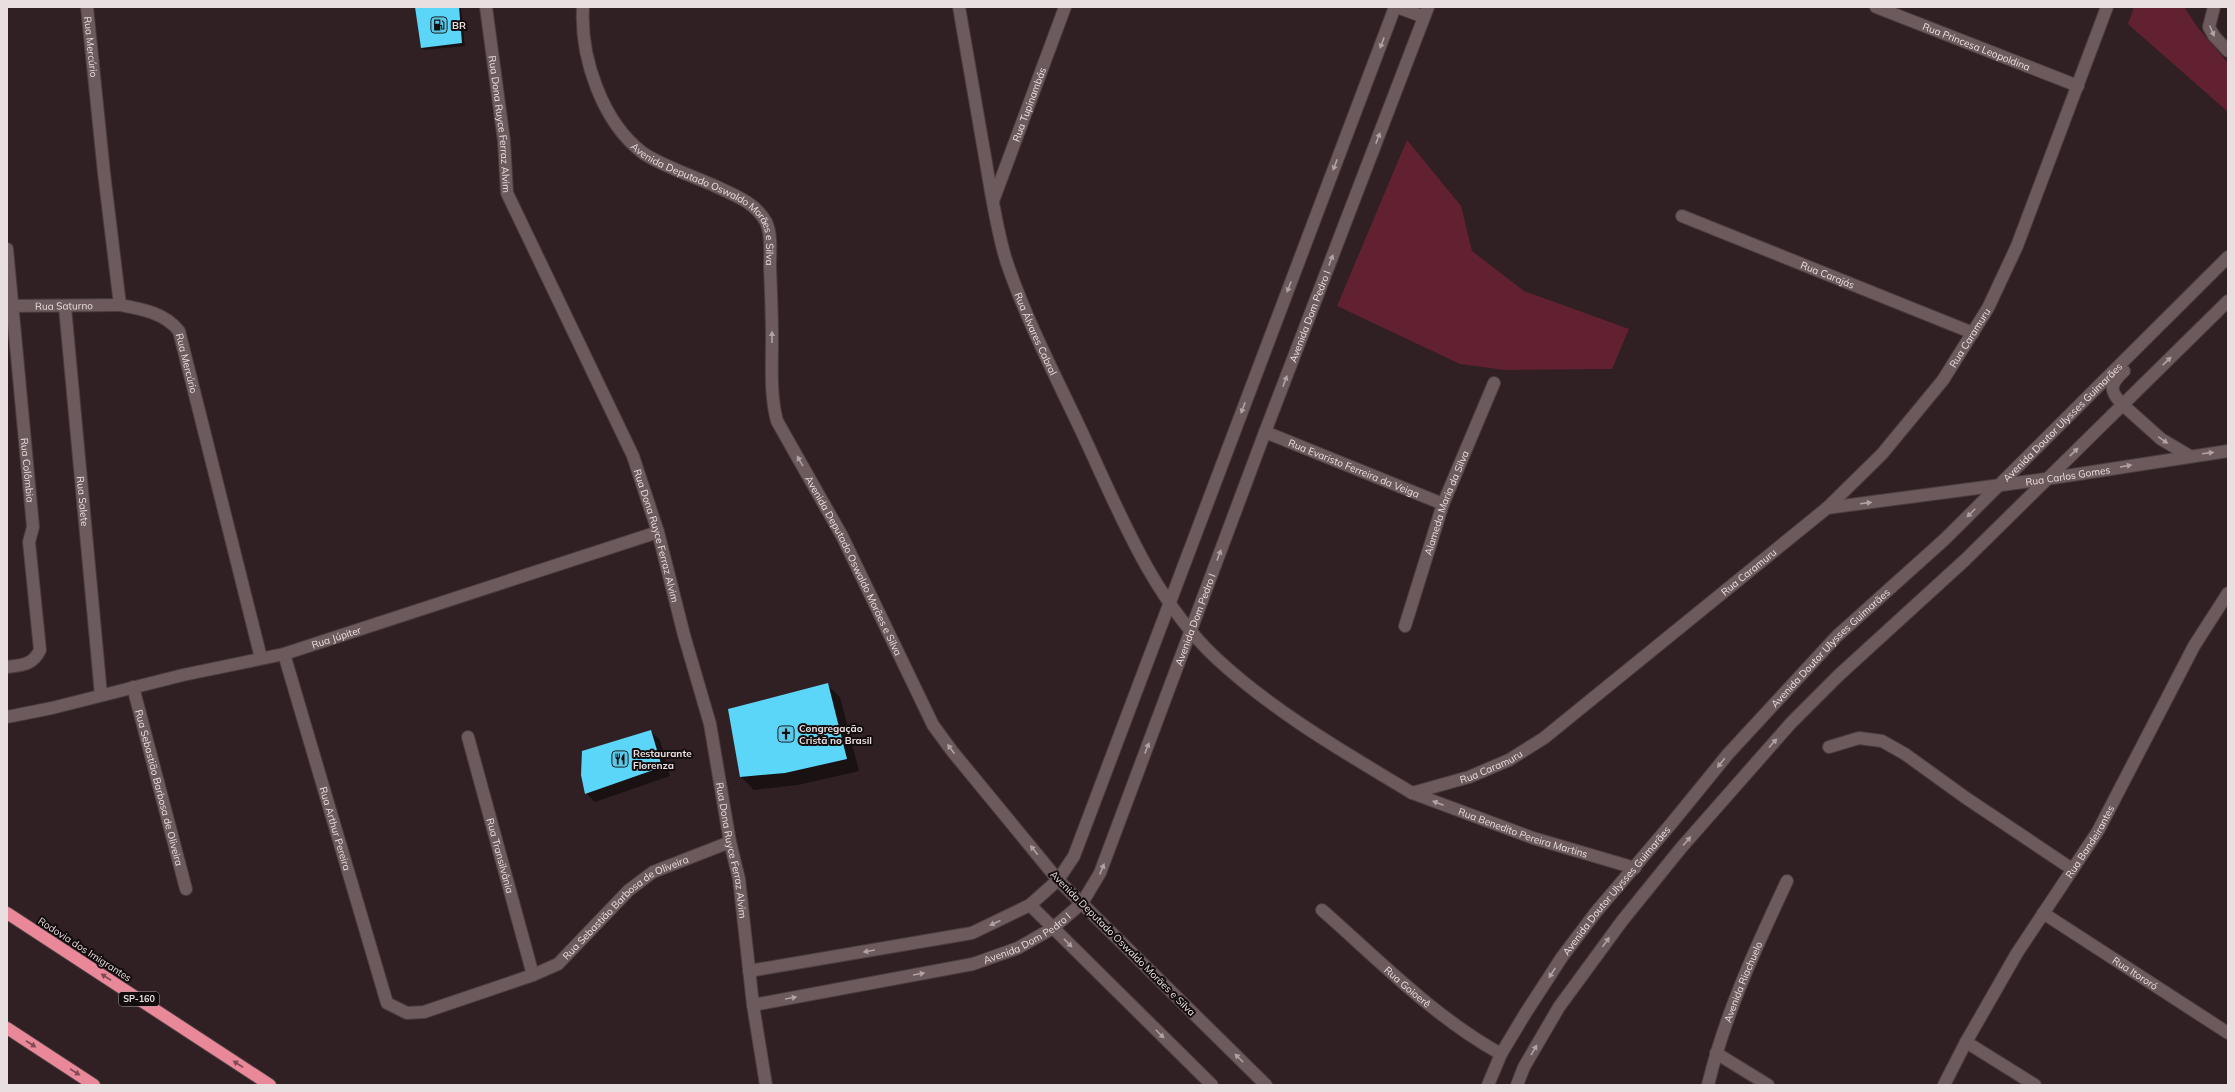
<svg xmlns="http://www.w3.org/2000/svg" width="2235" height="1092" viewBox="0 0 2235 1092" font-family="Mulish,sans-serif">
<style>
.green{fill:#622130}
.shadow{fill:#0007}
.building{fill:#5bd6f8}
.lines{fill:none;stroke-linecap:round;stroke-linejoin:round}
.street-casing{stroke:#4a3d3f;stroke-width:14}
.secondary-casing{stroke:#4a3d3f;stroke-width:14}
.highway-casing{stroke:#4a3d3f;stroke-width:14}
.street{stroke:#6c5a5c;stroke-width:12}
.secondary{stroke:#6c5a5c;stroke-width:12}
.highway{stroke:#e98899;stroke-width:12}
.oneway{fill:#b1a3a5}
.oneway2{fill:#7e4a53}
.labels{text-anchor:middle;stroke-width:4;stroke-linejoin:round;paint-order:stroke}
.shield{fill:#130c0d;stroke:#aaa0a1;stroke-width:1}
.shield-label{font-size:9px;font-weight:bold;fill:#eadfe0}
.poi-label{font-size:10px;font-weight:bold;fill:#eadfe0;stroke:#130c0d;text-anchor:start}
.street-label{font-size:10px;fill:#eadfe0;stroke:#130c0d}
</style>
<rect width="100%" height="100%" fill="#302023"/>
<g class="green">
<polygon points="2134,7 2184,7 2198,28 2228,63 2228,112 2128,24"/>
<polygon points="1407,140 1461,206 1472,251 1524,291 1629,329 1612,369 1505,370 1460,364 1337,306"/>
</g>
<g class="shadow">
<polygon points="416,7 461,7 465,46 424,50 421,48"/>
<polygon points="827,685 840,697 859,771 798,785 754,790 741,777"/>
<polygon points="650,731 660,740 670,776 595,802 586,793"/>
</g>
<g class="building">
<polygon points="415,7 459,7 462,43 421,48"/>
<polygon points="828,683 847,759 785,773 740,777 728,709"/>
<polygon points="651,730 662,767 585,794 581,775 582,751"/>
</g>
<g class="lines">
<g class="street-casing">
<g id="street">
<path id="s1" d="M87,7l17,166 16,132c22,4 45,8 59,26l82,327"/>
<path id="s2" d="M583,7c-3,50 19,115 60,146 17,12 52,24 72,33 19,9 40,16 51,36 6,12 4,31 4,45 1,24 2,48 2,72 0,27 -2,56 5,82l65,115 91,189 19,26 106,129"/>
<path id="s3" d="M959,7c9,50 17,100 26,150 6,34 11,70 21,103 19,57 47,111 73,166 38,80 71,170 137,232 58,54 128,94 196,135l57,-16 40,-17 35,-22 283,-230 55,-54 61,-74 45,-72 29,-62 90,-239"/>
<path id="s4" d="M1876,7l202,79"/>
<polyline points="2214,7 2209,27 2214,36 2228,51"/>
<path id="s5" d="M993,201l72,-194"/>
<path id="s6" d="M1682,216l291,117"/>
<path id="s7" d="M7,249l26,278 -4,15 11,108c-7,15 -18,15 -33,17"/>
<path id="s8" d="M7,306l113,-1"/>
<path id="s9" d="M65,307l36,388"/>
<polyline points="2123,405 2161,439 2188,455"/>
<path id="s10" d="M1265,432l178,72"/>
<path id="s11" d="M1827,508l219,-29 182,-28"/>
<path id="s12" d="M1405,626l38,-122 51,-121"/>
<path id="s13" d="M284,654l103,349 20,10 17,-1 109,-37 25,-11 71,-74 24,-18 77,-30"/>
<path id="s14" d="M133,687l53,202"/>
<path id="s15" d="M7,717l45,-9 131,-33 101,-21 374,-122"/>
<path id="s16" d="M468,737l65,238"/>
<polyline points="1829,747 1859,738 1882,741 1905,754 1966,798 2072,869"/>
<path id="s17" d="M1412,793l121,45 102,30"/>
<path id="s18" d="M1322,910c58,51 112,107 179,144"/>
<path id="s19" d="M2043,913l185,120"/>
<polyline points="1966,1042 2035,1085"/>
<polyline points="1716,1053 1768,1085"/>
<path id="s20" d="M1708,1085c17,-71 48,-138 79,-204"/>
<path id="s21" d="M1944,1085l22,-43 51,-89 81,-122 96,-185 34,-53"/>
</g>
</g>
<g class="secondary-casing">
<g id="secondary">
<path id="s22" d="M486,7l18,134 3,52 126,263 25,76 26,103 26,89 20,118 9,37 14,126 13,80"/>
<polyline points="1397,7 1424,17"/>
<path d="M2123,405c-14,-14 -14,-20 1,-34"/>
<polyline points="1058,880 1266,1085"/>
<polyline points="1030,905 1212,1085"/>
<polyline points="749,971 972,933 1030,905 1058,880 1074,856 1395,7"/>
<path id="s23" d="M753,1005l220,-41 45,-16 35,-20 29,-25 18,-30 165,-441 163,-425"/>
<path id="s24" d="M1488,1085l13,-31 24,-40 37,-57 34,-45 75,-88 57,-70 109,-118 108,-97 283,-282"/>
<polyline points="1517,1085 1524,1067 1559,1007 1622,921 1681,848 1791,723 1839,675 1965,560 2228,301"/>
</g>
</g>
<g class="highway-casing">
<g id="highway">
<polyline points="7,913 270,1085"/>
<polyline points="7,1028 94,1085"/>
</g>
</g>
<use href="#street" class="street"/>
<use href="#secondary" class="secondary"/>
<use href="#highway" class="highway"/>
</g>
<defs><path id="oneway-solid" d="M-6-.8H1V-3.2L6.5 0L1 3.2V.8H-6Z"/></defs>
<g class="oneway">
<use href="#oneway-solid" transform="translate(2212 31) rotate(66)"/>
<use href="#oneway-solid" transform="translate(1382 43) rotate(111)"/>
<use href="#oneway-solid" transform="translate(1378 138) rotate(-69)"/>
<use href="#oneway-solid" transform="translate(1335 165) rotate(111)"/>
<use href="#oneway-solid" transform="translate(1331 260) rotate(-69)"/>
<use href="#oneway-solid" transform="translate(1289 287) rotate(111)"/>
<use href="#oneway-solid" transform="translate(772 337) rotate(-90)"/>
<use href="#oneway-solid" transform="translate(2167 361) rotate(-44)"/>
<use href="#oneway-solid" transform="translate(1285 381) rotate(-69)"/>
<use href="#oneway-solid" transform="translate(1243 408) rotate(111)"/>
<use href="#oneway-solid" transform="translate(2163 440) rotate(35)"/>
<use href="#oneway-solid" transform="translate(2074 452) rotate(-44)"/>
<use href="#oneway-solid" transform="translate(2208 453) rotate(-7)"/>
<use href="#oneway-solid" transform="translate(800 461) rotate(-120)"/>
<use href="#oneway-solid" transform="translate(2126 466) rotate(-10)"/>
<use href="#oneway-solid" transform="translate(1866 503) rotate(-7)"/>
<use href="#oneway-solid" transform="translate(1971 513) rotate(135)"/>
<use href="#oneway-solid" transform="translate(1219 555) rotate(-70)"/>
<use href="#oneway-solid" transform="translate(1773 743) rotate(-48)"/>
<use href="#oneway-solid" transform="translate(1147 748) rotate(-69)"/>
<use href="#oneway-solid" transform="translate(951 749) rotate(-127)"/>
<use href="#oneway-solid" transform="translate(1721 763) rotate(129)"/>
<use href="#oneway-solid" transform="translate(1438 803) rotate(-159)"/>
<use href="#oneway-solid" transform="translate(1687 841) rotate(-49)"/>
<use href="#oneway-solid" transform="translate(1034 850) rotate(-129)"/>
<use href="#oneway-solid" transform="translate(1102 869) rotate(-67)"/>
<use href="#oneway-solid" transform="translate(995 923) rotate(156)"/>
<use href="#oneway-solid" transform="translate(1606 942) rotate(-54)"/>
<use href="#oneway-solid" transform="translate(1068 943) rotate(45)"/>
<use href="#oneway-solid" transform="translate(869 951) rotate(170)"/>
<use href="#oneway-solid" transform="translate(1552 973) rotate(123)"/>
<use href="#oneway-solid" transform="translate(919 974) rotate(-10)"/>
<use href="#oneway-solid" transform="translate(791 998) rotate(-10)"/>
<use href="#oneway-solid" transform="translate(1160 1034) rotate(45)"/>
<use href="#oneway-solid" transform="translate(1534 1050) rotate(-60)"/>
<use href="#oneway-solid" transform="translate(1239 1058) rotate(-135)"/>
</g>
<g class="oneway2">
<use href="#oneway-solid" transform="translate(106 977) rotate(-147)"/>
<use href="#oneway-solid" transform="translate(31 1044) rotate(33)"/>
<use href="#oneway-solid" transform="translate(238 1064) rotate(-147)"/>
<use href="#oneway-solid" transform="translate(75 1072) rotate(33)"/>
</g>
<defs>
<g id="fuel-square" transform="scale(0.9)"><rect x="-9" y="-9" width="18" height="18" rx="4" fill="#5bc8e7" stroke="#130c0d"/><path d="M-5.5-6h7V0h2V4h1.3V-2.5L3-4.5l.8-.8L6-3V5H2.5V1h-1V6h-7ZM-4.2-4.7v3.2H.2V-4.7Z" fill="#111"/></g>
<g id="church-square" transform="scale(0.9)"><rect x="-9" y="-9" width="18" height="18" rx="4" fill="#5bc8e7" stroke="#130c0d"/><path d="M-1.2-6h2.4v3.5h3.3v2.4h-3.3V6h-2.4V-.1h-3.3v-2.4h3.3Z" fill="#111"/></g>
<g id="restaurant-square" transform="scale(0.9)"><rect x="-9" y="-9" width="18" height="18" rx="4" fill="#5bc8e7" stroke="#130c0d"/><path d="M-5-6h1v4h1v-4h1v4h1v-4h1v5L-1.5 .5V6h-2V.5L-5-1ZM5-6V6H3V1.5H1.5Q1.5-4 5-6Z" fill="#111"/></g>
</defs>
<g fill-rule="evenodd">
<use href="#fuel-square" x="439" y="25"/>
<use href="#church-square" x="786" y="734"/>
<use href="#restaurant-square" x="620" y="759"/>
</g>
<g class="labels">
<rect class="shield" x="119" y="992" width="40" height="14" rx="3"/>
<g class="shield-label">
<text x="139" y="1002">SP-160</text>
</g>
<g class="poi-label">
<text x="452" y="29">BR</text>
<text x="799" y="732">Congregação<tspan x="799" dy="12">Cristã no Brasil</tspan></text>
<text x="633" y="757">Restaurante<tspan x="633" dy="12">Florenza</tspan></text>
</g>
<g class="street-label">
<text dy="4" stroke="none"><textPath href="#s4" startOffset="108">Rua Princesa Leopoldina</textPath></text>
<text dy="4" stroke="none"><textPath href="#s1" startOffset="40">Rua Mercúrio</textPath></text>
<text dy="4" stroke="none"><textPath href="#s5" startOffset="103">Rua Tupinambás</textPath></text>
<text dy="4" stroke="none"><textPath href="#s22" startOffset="118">Rua Dona Ruyce Ferraz Alvim</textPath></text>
<text dy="4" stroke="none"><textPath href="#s2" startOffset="250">Avenida Deputado Oswaldo Morães e Silva</textPath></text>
<text dy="4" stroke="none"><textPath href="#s6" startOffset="157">Rua Carajás</textPath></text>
<text dy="4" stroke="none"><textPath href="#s8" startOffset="57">Rua Saturno</textPath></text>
<text dy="4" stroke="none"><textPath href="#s23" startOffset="980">Avenida Dom Pedro I</textPath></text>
<text dy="4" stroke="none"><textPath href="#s3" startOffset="337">Rua Álvares Cabral</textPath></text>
<text dy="4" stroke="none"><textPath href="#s3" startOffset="1680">Rua Caramuru</textPath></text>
<text dy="4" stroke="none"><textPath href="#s1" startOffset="399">Rua Mercúrio</textPath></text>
<text dy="4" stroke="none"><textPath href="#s24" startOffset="882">Avenida Doutor Ulysses Guimarães</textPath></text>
<text dy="4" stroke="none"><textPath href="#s10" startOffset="96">Rua Evaristo Ferreira da Veiga</textPath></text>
<text dy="4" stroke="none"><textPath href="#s7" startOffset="222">Rua Colômbia</textPath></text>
<text dy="4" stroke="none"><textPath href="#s11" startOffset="243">Rua Carlos Gomes</textPath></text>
<text dy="4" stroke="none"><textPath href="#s9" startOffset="195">Rua Salete</textPath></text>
<text dy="4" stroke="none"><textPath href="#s12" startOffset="130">Alameda Maria da Silva</textPath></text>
<text dy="4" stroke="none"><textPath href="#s22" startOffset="562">Rua Dona Ruyce Ferraz Alvim</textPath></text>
<text dy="4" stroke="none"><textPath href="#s2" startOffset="670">Avenida Deputado Oswaldo Morães e Silva</textPath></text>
<text dy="4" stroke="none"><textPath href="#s3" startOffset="1356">Rua Caramuru</textPath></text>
<text dy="4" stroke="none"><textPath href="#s23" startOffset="656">Avenida Dom Pedro I</textPath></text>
<text dy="4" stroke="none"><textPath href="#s15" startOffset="339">Rua Júpiter</textPath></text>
<text dy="4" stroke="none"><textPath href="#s24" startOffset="558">Avenida Doutor Ulysses Guimarães</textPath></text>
<text dy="4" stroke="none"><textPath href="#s3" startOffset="1032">Rua Caramuru</textPath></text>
<text dy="4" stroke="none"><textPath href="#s14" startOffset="104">Rua Sebastião Barbosa de Oliveira</textPath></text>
<text dy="4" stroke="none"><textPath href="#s13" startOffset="182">Rua Arthur Pereira</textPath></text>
<text dy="4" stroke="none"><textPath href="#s17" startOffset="118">Rua Benedito Pereira Martins</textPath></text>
<text dy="4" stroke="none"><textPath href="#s21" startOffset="284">Rua Bandeirantes</textPath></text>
<text dy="4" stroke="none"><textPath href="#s22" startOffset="886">Rua Dona Ruyce Ferraz Alvim</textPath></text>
<text dy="4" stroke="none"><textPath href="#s16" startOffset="123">Rua Transilvânia</textPath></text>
<text dy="4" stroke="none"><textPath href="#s24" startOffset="234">Avenida Doutor Ulysses Guimarães</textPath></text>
<text dy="4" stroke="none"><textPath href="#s13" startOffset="635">Rua Sebastião Barbosa de Oliveira</textPath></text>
<text dy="4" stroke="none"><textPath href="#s23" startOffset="284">Avenida Dom Pedro I</textPath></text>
<text transform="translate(1123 943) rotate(45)" y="4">Avenida Deputado Oswaldo Morães e Silva</text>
<text transform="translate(85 949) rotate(33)" y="4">Rodovia dos Imigrantes</text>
<text dy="4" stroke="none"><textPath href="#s19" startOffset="110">Rua Itororó</textPath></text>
<text dy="4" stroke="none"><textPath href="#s20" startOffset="109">Avenida Riachuelo</textPath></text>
<text dy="4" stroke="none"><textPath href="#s18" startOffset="115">Rua Goioerê</textPath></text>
</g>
</g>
<rect width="2235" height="1092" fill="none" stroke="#eadfe0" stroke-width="16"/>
</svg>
